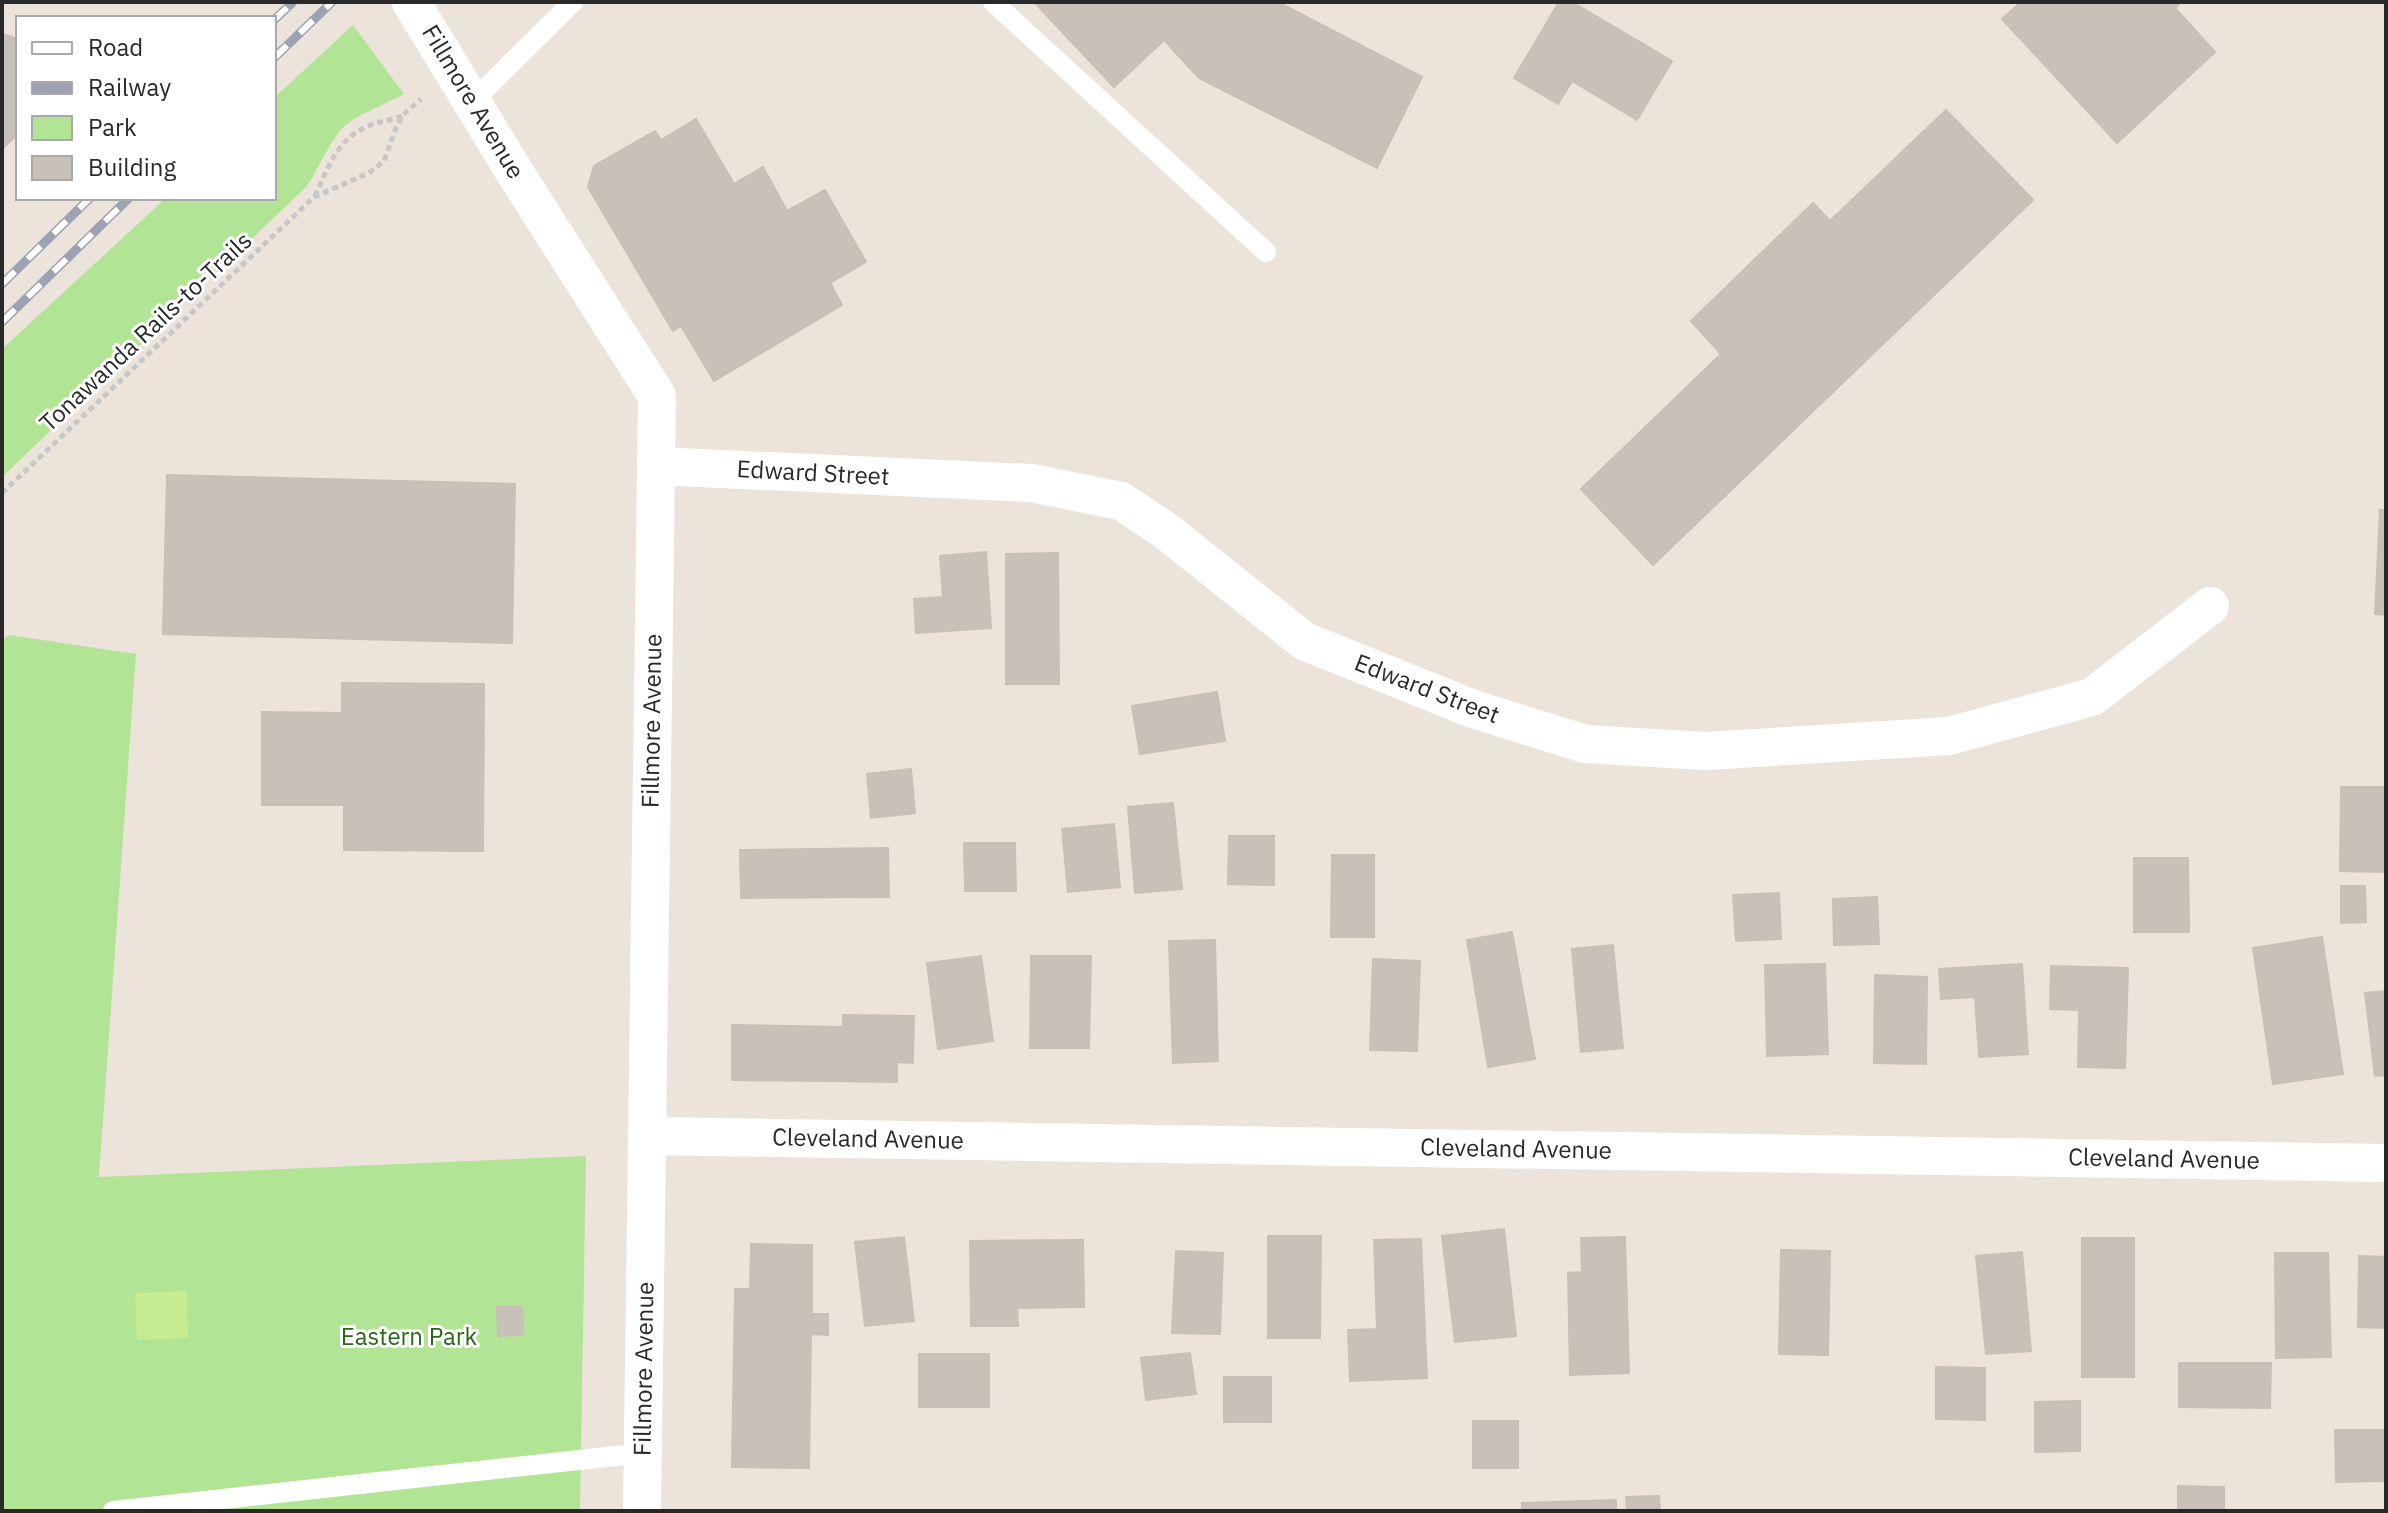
<svg xmlns="http://www.w3.org/2000/svg" width="2388" height="1513" viewBox="0 0 2388 1513" font-family="'IBM Plex Sans',sans-serif">
<style>
.green{fill:#b2e495}
.pitch{fill:#c7eb91}
.building{fill:#c7c1ba;stroke:#c7c0b4;stroke-width:2}
.lines{fill:none;stroke-linecap:round;stroke-linejoin:round}
.path{stroke:#c7c7c7;stroke-width:5;stroke-dasharray:6 4;stroke-linecap:butt}
.lane{stroke:#fff;stroke-width:20}
.street{stroke:#fff;stroke-width:38}
.rail-casing{stroke:#9da1b4;stroke-width:9}
.rail{stroke:#fff;stroke-width:6;stroke-dasharray:18;stroke-linecap:butt}
.labels{text-anchor:middle;stroke-width:6;stroke-linejoin:round;paint-order:stroke}
.street-label{font-size:24px;fill:#292929;stroke:#fff}
.park-label{font-size:24px;fill:#2a6718;stroke:#fff}
</style>
<rect width="100%" height="100%" fill="#ece4da"/>
<g class="green">
<path d="M353,25l51,69c-19,11 -53,22 -65,38 -13,17 -21,38 -33,55l-304,290v-128l164,-151h108v-100z"/>
<polygon points="9,635 136,654 99,1177 586,1156 580,1511 2,1511 2,641"/>
</g>
<polygon class="pitch" points="187,1291 188,1338 137,1340 135,1293"/>
<g class="building">
<polygon points="1034,2 1278,2 1422,77 1377,168 1199,78 1164,40 1114,87"/>
<polygon points="1559,2 1572,2 1672,61 1637,120 1572,81 1558,104 1514,78"/>
<polygon points="2021,2 2181,2 2175,8 2215,52 2117,143 2002,19"/>
<polygon points="2,34 18,39 18,134 2,149"/>
<polygon points="1946,110 2033,200 1653,565 1581,489 1721,354 1691,321 1813,203 1830,221"/>
<polygon points="696,119 734,184 763,167 787,211 825,190 866,262 830,283 842,305 714,381 681,326 673,331 588,187 594,166 655,131 661,140"/>
<polygon points="167,475 515,484 512,643 163,634"/>
<polygon points="2380,510 2386,510 2386,615 2375,614"/>
<polygon points="986,552 991,628 916,633 914,599 943,597 940,556"/>
<polygon points="1058,553 1059,684 1006,684 1006,554"/>
<polygon points="342,683 484,684 483,851 344,850 344,805 262,805 262,712 342,713"/>
<polygon points="1217,692 1225,741 1140,754 1132,706"/>
<polygon points="911,769 915,813 871,818 867,774"/>
<polygon points="2341,787 2386,787 2386,872 2340,871"/>
<polygon points="1173,803 1182,889 1135,893 1128,807"/>
<polygon points="1114,824 1120,887 1068,892 1062,829"/>
<polygon points="1229,836 1274,836 1274,885 1228,884"/>
<polygon points="964,843 1015,843 1016,891 965,891"/>
<polygon points="888,848 889,897 741,898 740,850"/>
<polygon points="1332,855 1374,855 1374,937 1331,937"/>
<polygon points="2134,858 2188,858 2189,932 2134,932"/>
<polygon points="2341,886 2365,886 2366,922 2341,923"/>
<polygon points="1779,893 1781,939 1736,941 1733,895"/>
<polygon points="1877,897 1879,944 1834,945 1833,899"/>
<polygon points="1512,932 1535,1059 1488,1067 1467,940"/>
<polygon points="2322,937 2343,1074 2273,1084 2253,948"/>
<polygon points="1215,940 1218,1061 1173,1063 1169,941"/>
<polygon points="1613,945 1623,1048 1581,1052 1572,949"/>
<polygon points="981,956 993,1041 938,1049 927,963"/>
<polygon points="1031,956 1091,956 1089,1048 1030,1048"/>
<polygon points="1373,959 1420,961 1417,1051 1370,1050"/>
<polygon points="1825,964 1828,1054 1767,1056 1765,965"/>
<polygon points="2022,964 2028,1054 1979,1057 1975,997 1941,999 1939,969"/>
<polygon points="2051,966 2128,968 2125,1068 2078,1067 2079,1010 2050,1009"/>
<polygon points="1875,975 1927,977 1926,1064 1874,1063"/>
<polygon points="2386,991 2386,1075 2375,1076 2365,993"/>
<polygon points="843,1015 914,1016 913,1063 897,1062 897,1082 732,1080 732,1025 843,1027"/>
<polygon points="1504,1229 1516,1336 1455,1342 1442,1236"/>
<polygon points="1268,1236 1321,1236 1320,1338 1268,1338"/>
<polygon points="904,1237 914,1321 865,1326 855,1242"/>
<polygon points="1625,1237 1629,1373 1570,1375 1568,1273 1582,1272 1581,1238"/>
<rect x="2082" y="1238" width="52" height="139"/>
<polygon points="1421,1239 1427,1378 1350,1381 1348,1330 1377,1329 1374,1240"/>
<polygon points="1083,1240 1084,1307 1017,1308 1018,1326 971,1326 970,1241"/>
<polygon points="751,1244 812,1245 812,1314 828,1314 828,1335 811,1334 809,1468 732,1467 735,1289 750,1289"/>
<polygon points="1781,1250 1830,1251 1828,1355 1779,1354"/>
<polygon points="1176,1251 1223,1253 1220,1334 1172,1333"/>
<polygon points="2022,1252 2031,1351 1986,1354 1976,1256"/>
<polygon points="2275,1253 2328,1253 2331,1357 2276,1358"/>
<polygon points="2359,1256 2386,1257 2386,1328 2358,1327"/>
<polygon points="497,1307 522,1307 523,1335 498,1336"/>
<polygon points="1190,1353 1196,1394 1146,1400 1141,1358"/>
<rect x="919" y="1354" width="70" height="53"/>
<polygon points="2179,1363 2271,1363 2270,1408 2179,1407"/>
<polygon points="1936,1367 1985,1368 1985,1420 1936,1419"/>
<rect x="1224" y="1377" width="47" height="45"/>
<polygon points="2080,1401 2080,1451 2035,1452 2035,1402"/>
<rect x="1473" y="1421" width="45" height="47"/>
<polygon points="2335,1430 2386,1430 2386,1481 2336,1482"/>
<polygon points="2178,1486 2224,1487 2224,1511 2178,1511"/>
<polygon points="1659,1496 1660,1511 1627,1511 1626,1497"/>
<polygon points="1616,1500 1616,1511 1522,1511 1522,1503"/>
</g>
<g class="lines">
<g class="path">
<path d="M315,196c11,-24 22,-56 49,-68 12,-6 25,-7 38,-12"/>
<polyline points="2,493 314,197 369,173 384,161 396,128 403,115 421,99"/>
</g>
<g class="lane">
<polyline points="993,2 1266,252"/>
<polyline points="472,102 573,2"/>
<polyline points="113,1511 643,1453"/>
</g>
<g class="street">
<polyline points="411,2 517,176 657,396 642,1511"/>
<polyline points="656,466 1031,483 1121,501 1166,531 1304,641 1473,709 1585,744 1706,751 1949,736 2092,697 2210,606"/>
<polyline points="647,1136 2386,1163"/>
</g>
<g class="rail-casing">
<g id="rail">
<polyline points="274,20 293,2"/>
<polyline points="274,58 332,2"/>
<polyline points="2,284 90,198"/>
<polyline points="2,322 129,198"/>
</g>
</g>
<use href="#rail" class="rail"/>
</g>
<g class="labels">
<g class="street-label">
<text transform="translate(473 102) rotate(59)" y="8">Fillmore Avenue</text>
<text transform="translate(146 332) rotate(-43)" y="8">Tonawanda Rails-to-Trails</text>
<text transform="translate(813 473) rotate(3)" y="8">Edward Street</text>
<text transform="translate(1427 689) rotate(21)" y="8">Edward Street</text>
<text transform="translate(652 721) rotate(-89)" y="8">Fillmore Avenue</text>
<text transform="translate(868 1139) rotate(1)" y="8">Cleveland Avenue</text>
<text transform="translate(1516 1149) rotate(1)" y="8">Cleveland Avenue</text>
<text transform="translate(2164 1159) rotate(1)" y="8">Cleveland Avenue</text>
<text transform="translate(644 1369) rotate(-89)" y="8">Fillmore Avenue</text>
</g>
<g class="park-label">
<text x="409" y="1345">Eastern Park</text>
</g>
</g>
<rect width="2388" height="1513" fill="none" stroke="#292929" stroke-width="8"/>
<rect x="16" y="16" width="260" height="184" fill="#ffffff" stroke="#a9a9a9" stroke-width="2"/>
<rect x="32" y="42" width="40" height="12" fill="#ffffff" stroke="#a9a9a9" stroke-width="2"/>
<text x="88" y="56" font-size="24" fill="#292929">Road</text>
<rect x="32" y="82" width="40" height="12" fill="#9da1b4" stroke="#a9a9a9" stroke-width="2"/>
<text x="88" y="96" font-size="24" fill="#292929">Railway</text>
<rect x="32" y="116" width="40" height="24" fill="#b2e495" stroke="#a9a9a9" stroke-width="2"/>
<text x="88" y="136" font-size="24" fill="#292929">Park</text>
<rect x="32" y="156" width="40" height="24" fill="#c7c1ba" stroke="#a9a9a9" stroke-width="2"/>
<text x="88" y="176" font-size="24" fill="#292929">Building</text>
</svg>
